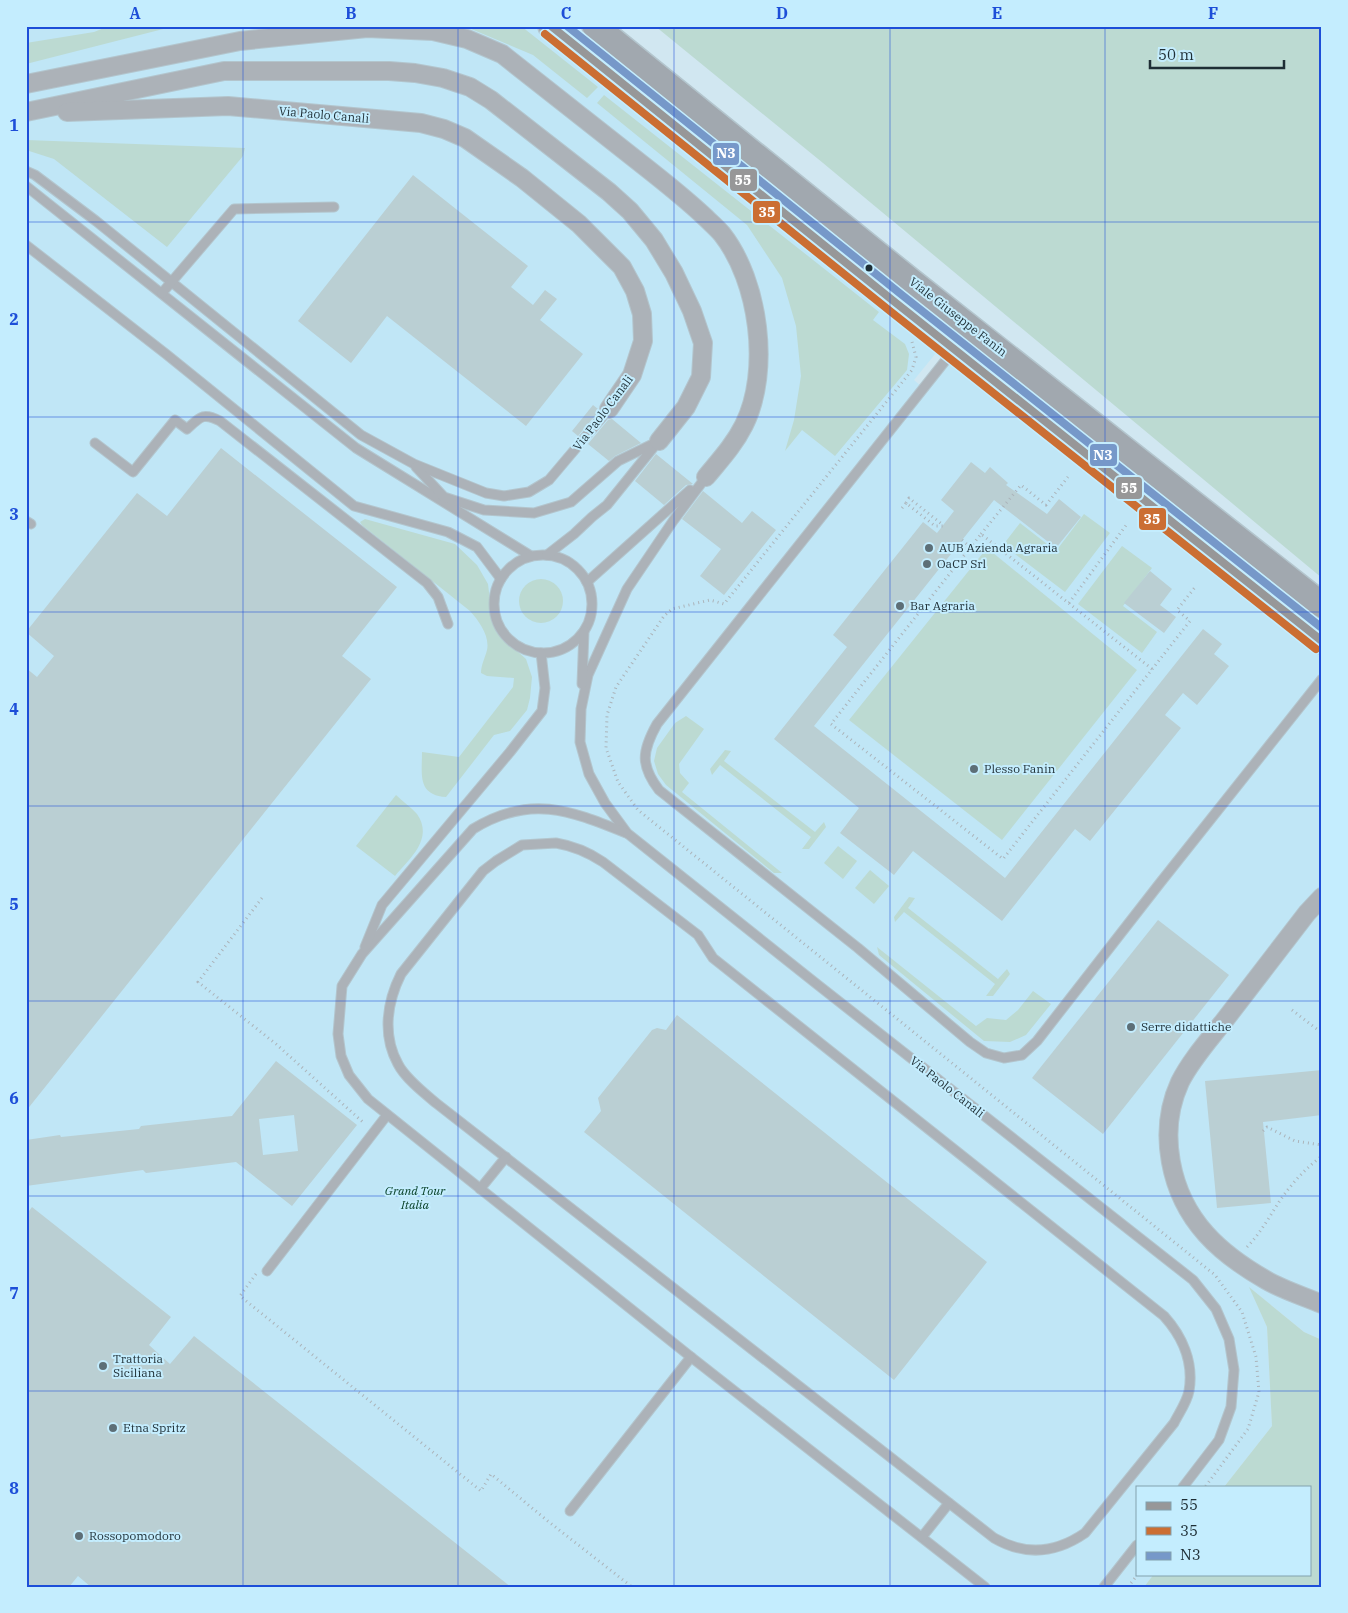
<svg xmlns="http://www.w3.org/2000/svg" width="1348" height="1613" viewBox="0 0 1348 1613" font-family="'IBM Plex Serif',serif">
<style>
.built{fill:#c0e6f6}
.green{fill:#bcdad2}
.building{fill:#bacfd3;fill-rule:evenodd}
.lines{fill:none;stroke-linecap:round;stroke-linejoin:round}
.lane-casing{stroke:#b3c5cd;stroke-width:11}
.street-casing{stroke:#b3c5cd;stroke-width:20}
.secondary-casing{stroke:#b3c5cd;stroke-width:28}
.path{stroke:#abb4ba;stroke-width:3;stroke-dasharray:1 4;stroke-linecap:butt}
.lane{stroke:#acb2b8;stroke-width:9}
.street{stroke:#acb2b8;stroke-width:18}
.secondary{stroke:#a1a8af;stroke-width:25}
.bus-1-casing{stroke:#c4edfe;stroke-width:11}
.bus-2-casing{stroke:#c4edfe;stroke-width:11}
.bus-3-casing{stroke:#c4edfe;stroke-width:11}
.bus-1{stroke:#979798;stroke-width:8}
.bus-2{stroke:#cb6e33;stroke-width:8}
.bus-3{stroke:#7698c9;stroke-width:8}
.grid{fill:none;stroke:#1d4ed8;stroke-width:1;stroke-opacity:0.55}
.bus-dot{fill:#1e2e35;stroke:#c4edfe;stroke-width:2}
.poi-dot{fill:#5d6f77;stroke:#c4edfe;stroke-width:2}
.labels{text-anchor:middle;stroke-width:4;stroke-linejoin:round;paint-order:stroke}
.street-label{font-size:12px;fill:#1e2e35;stroke:#c4edfe}
.poi-label{font-size:12px;fill:#1e2e35;stroke:#c4edfe;text-anchor:start}
.park-label{font-size:12px;font-style:italic;fill:#033c22;stroke:#c4edfe}
.line-badge{stroke:#c4edfe;stroke-width:2}
.badge-label{font-size:14px;text-anchor:middle;font-weight:bold;fill:#fff}
.neatline{fill:none;stroke:#1d4ed8;stroke-width:2}
.grid-label{font-size:16px;text-anchor:middle;font-weight:bold;fill:#1d4ed8}
</style>
<rect width="100%" height="100%" fill="#d1e7f1"/>
<polygon class="built" points="26,26 533,26 936,353 914,380 923,388 955,349 1322,641 1322,679 1314,690 1322,697 1322,1340 1304,1332 1250,1288 1267,1327 1272,1426 1224,1487 1137,1487 1137,1574 1154,1574 1144,1587 26,1587"/>
<g class="green">
<polygon points="109,26 175,26 26,64 26,43 94,32"/>
<polygon points="464,26 521,26 598,87 587,98 533,55"/>
<polygon points="655,26 1322,26 1322,578 823,163"/>
<polygon points="604,95 879,312 873,320 905,344 909,354 907,370 835,456 802,430 785,451 794,420 801,376 796,326 782,278 747,225 597,103"/>
<polygon points="26,140 245,148 243,156 167,247 54,159 26,150"/>
<polygon points="1084,514 1110,533 1065,592 1003,545 1020,523 1056,551"/>
<path d="M365,519l90,25 22,21 11,19 4,34 5,15 29,26 6,18 -2,21 -3,12 -17,21 -16,4 -48,62c-29,-2 -24,-23 -24,-45l37,5 54,-70 1,-9 -27,-2 -6,-3c0,-8 4,-15 6,-23 3,-14 -8,-29 -17,-39l-108,-86 -2,-3z"/>
<polygon points="1122,546 1152,568 1123,606 1157,632 1142,653 1078,604"/>
<polygon points="987,548 1137,670 1002,840 849,720"/>
<circle cx="541" cy="601" r="22"/>
<polygon points="686,716 704,729 679,764 680,773 689,783 682,792 782,873 774,873 666,785 658,774 654,761 657,748 675,723"/>
<polygon points="725,750 731,751 724,761 815,832 824,822 826,827 809,849 802,849 811,837 720,765 712,775 710,769"/>
<path d="M396,795c6,6 15,12 21,19 17,25 -7,44 -22,62l-39,-30z"/>
<polygon points="838,846 857,861 843,879 824,863"/>
<polygon points="870,870 889,886 874,904 855,888"/>
<polygon points="909,897 915,898 908,908 998,979 1007,969 1010,974 993,996 986,996 995,984 904,912 895,922 894,917"/>
<polygon points="877,947 976,1026 987,1018 1006,1020 1018,1010 1033,991 1051,1004 1026,1035 1010,1042 984,1041 879,955"/>
<polygon points="1249,1287 1304,1332 1322,1340 1322,1587 1144,1587 1154,1574 1309,1574 1309,1487 1224,1487 1272,1426 1267,1327"/>
</g>
<g class="building">
<polygon points="413,175 528,266 511,287 533,305 545,290 557,299 540,320 583,354 526,426 387,316 351,363 298,321"/>
<polygon points="593,405 598,409 599,411 578,436 572,431"/>
<polygon points="612,419 641,443 615,456 609,461 588,444 608,420"/>
<polygon points="221,448 397,587 342,656 371,679 26,1111 26,668 37,677 54,656 26,632 137,493 167,516"/>
<polygon points="656,454 693,484 686,485 664,505 635,481"/>
<polygon points="971,462 985,473 990,467 1008,483 1006,485 1047,514 1059,499 1081,517 1056,548 994,500 814,726 985,862 1005,878 1203,629 1222,644 1214,654 1229,666 1197,705 1183,693 1165,715 1181,728 1090,841 1075,829 1002,921 913,851 894,875 840,833 859,808 774,739 847,647 833,635 923,522 937,533 954,511 941,500"/>
<polygon points="703,491 742,523 752,511 776,530 724,595 700,576 721,549 682,519"/>
<polygon points="1150,571 1172,589 1160,605 1176,617 1164,633 1124,603"/>
<polygon points="1158,920 1229,975 1103,1134 1032,1078"/>
<polygon points="677,1015 987,1262 894,1380 584,1132 601,1111 598,1098 652,1030 657,1028 666,1030"/>
<path d="M276,1061l81,64 -65,81 -56,-44 -90,11 -3,-3 -117,16v-46l34,-5 1,2 78,-8 2,-3 91,-10zM294,1115l4,36 -35,4 -4,-36z"/>
<polygon points="1322,1070 1322,1115 1263,1122 1271,1203 1217,1208 1205,1081"/>
<polygon points="32,1207 171,1317 149,1345 170,1364 194,1336 511,1587 91,1587 78,1576 69,1587 26,1587 26,1215"/>
</g>
<g class="lines">
<g class="lane-casing">
<g id="lane">
<polyline points="26,171 35,175 96,221 361,435 414,464 486,493 504,496 529,492 549,480 609,409"/>
<polyline points="26,186 356,448 531,556"/>
<polyline points="26,245 166,354 354,506 448,532 477,547 501,579"/>
<polyline points="162,293 234,209 334,207"/>
<path d="M953,351l-296,373c-15,27 -17,41 2,66l199,158 112,94 16,11 18,5 18,-3 15,-14 123,-158 162,-204"/>
<path d="M95,443l38,29 42,-52 12,9c13,-12 16,-17 33,-8l207,162 11,14 10,27"/>
<polyline points="416,467 444,497 484,510 534,513 571,502 618,461 659,441"/>
<polyline points="706,477 673,521 627,589 588,675 581,709 580,742 589,774 605,803 627,833 818,985 1193,1280 1216,1309 1229,1339 1234,1370 1231,1407 1219,1440 1183,1487"/>
<polyline points="26,521 31,524"/>
<circle cx="543" cy="604" r="49"/>
<polyline points="547,555 574,534 592,517 607,505 657,443"/>
<polyline points="587,582 690,490"/>
<polyline points="582,684 584,631"/>
<path d="M626,833c-57,-23 -96,-39 -153,-4l-111,125 -20,32 -4,48 3,22 8,19 19,24 323,258 294,230"/>
<path d="M556,843c18,3 32,9 47,19l95,73 15,23 451,358c18,20 30,46 25,75 -2,11 -10,22 -15,32l-89,110c-29,20 -60,23 -91,5l-558,-435c-12,-10 -31,-25 -38,-39 -16,-29 -11,-62 3,-90l82,-103 13,-10 26,-16z"/>
<polyline points="365,947 382,905 510,752 542,711 545,688 541,653"/>
<polyline points="480,1189 506,1157"/>
<polyline points="267,1271 387,1115"/>
<polyline points="570,1511 691,1357"/>
<polyline points="922,1537 949,1503"/>
<polyline points="1104,1587 1137,1545"/>
</g>
</g>
<g class="street-casing">
<g id="street">
<path d="M26,84l214,-43 127,-13 66,3 34,8 35,15c46,36 91,72 137,108 23,18 46,36 67,56 5,5 11,10 16,16 37,47 49,137 22,191 -10,20 -24,35 -38,52"/>
<polyline points="26,112 224,71 389,71 415,73 443,78 470,87 491,100 609,192 630,211 654,240 674,273 692,311 703,343 701,377 686,407 659,441"/>
<polyline points="67,112 228,106 421,123 444,129 465,138 522,178 579,224 622,267 635,291 642,314 643,341 632,375 609,409"/>
<path d="M1322,897l-15,16c-28,36 -55,72 -83,108 -15,19 -33,39 -44,61 -23,50 -10,112 26,152 17,19 39,34 60,46 17,10 37,16 56,24"/>
</g>
</g>
<g class="secondary-casing">
<g id="secondary">
<polyline points="551,26 896,303 1322,641"/>
<polyline points="595,26 912,282 1322,605"/>
</g>
</g>
<g class="path">
<polyline points="912,342 916,357 912,370 724,604 710,600 672,609 664,616 616,687 607,715 606,748 618,782 638,810 1215,1275 1242,1312 1256,1357 1259,1392 1248,1429 1205,1487"/>
<polyline points="906,503 909,498 943,525"/>
<polyline points="902,508 906,503 935,526 943,526"/>
<polyline points="981,534 1021,485 1046,505 1068,477"/>
<polyline points="962,540 970,547"/>
<polyline points="1069,603 1127,524"/>
<polyline points="1152,669 981,534 831,724 1003,859 1190,621 1177,610 1196,586"/>
<polyline points="262,898 198,982 276,1044 365,1124"/>
<polyline points="1292,1010 1322,1033"/>
<polyline points="1263,1131 1267,1127 1295,1141 1322,1145"/>
<path d="M1247,1247c14,-14 23,-32 34,-48 12,-17 25,-31 41,-43"/>
<polyline points="256,1274 240,1296 481,1491 491,1474 549,1522 632,1587"/>
<polyline points="1128,1587 1138,1574"/>
</g>
<use href="#lane" class="lane"/>
<use href="#street" class="street"/>
<use href="#secondary" class="secondary"/>
<g class="bus-1-casing">
<polyline id="bus-1" points="551,26 896,303 1322,641"/>
</g>
<g class="bus-2-casing">
<polyline id="bus-2" points="545,34 890,311 1316,649"/>
</g>
<g class="bus-3-casing">
<polyline id="bus-3" points="567,26 902,295 1322,628"/>
</g>
<use href="#bus-1" class="bus-1"/>
<use href="#bus-2" class="bus-2"/>
<use href="#bus-3" class="bus-3"/>
</g>
<path class="grid" d="M243,26v1561M458,26v1561M674,26v1561M890,26v1561M1105,26v1561M26,222h1296M26,417h1296M26,612h1296M26,806h1296M26,1001h1296M26,1196h1296M26,1391h1296"/>
<circle class="bus-dot" cx="869" cy="268" r="4.5"/>
<g class="poi-dot">
<circle cx="929" cy="548" r="5"/>
<circle cx="927" cy="564" r="5"/>
<circle cx="900" cy="606" r="5"/>
<circle cx="974" cy="769" r="5"/>
<circle cx="1131" cy="1027" r="5"/>
<circle cx="103" cy="1366" r="5"/>
<circle cx="113" cy="1428" r="5"/>
<circle cx="79" cy="1536" r="5"/>
</g>
<g class="labels">
<g class="street-label">
<text transform="translate(324 115) rotate(5)" y="4">Via Paolo Canali</text>
<text transform="translate(958 317) rotate(38)" y="4">Viale Giuseppe Fanin</text>
<text transform="translate(603 413) rotate(-53)" y="4">Via Paolo Canali</text>
<text transform="translate(947 1087) rotate(38)" y="4">Via Paolo Canali</text>
</g>
<g class="poi-label">
<text x="939" y="552">AUB Azienda Agraria</text>
<text x="937" y="568">OaCP Srl</text>
<text x="910" y="610">Bar Agraria</text>
<text x="984" y="773">Plesso Fanin</text>
<text x="1141" y="1031">Serre didattiche</text>
<text x="113" y="1363">Trattoria<tspan x="113" dy="14">Siciliana</tspan></text>
<text x="123" y="1432">Etna Spritz</text>
<text x="89" y="1540">Rossopomodoro</text>
</g>
<g class="park-label">
<text x="415" y="1195">Grand Tour<tspan x="415" dy="14">Italia</tspan></text>
</g>
</g>
<g class="line-badge">
<rect x="712" y="142" width="28" height="24" rx="5" fill="#7698c9"/>
<rect x="729" y="168" width="29" height="24" rx="5" fill="#979798"/>
<rect x="752" y="200" width="29" height="24" rx="5" fill="#cb6e33"/>
<rect x="1089" y="443" width="29" height="24" rx="5" fill="#7698c9"/>
<rect x="1115" y="476" width="28" height="24" rx="5" fill="#979798"/>
<rect x="1138" y="507" width="29" height="24" rx="5" fill="#cb6e33"/>
</g>
<g class="badge-label">
<text x="726" y="158">N3</text>
<text x="743" y="185">55</text>
<text x="767" y="217">35</text>
<text x="1103" y="460">N3</text>
<text x="1129" y="493">55</text>
<text x="1152" y="524">35</text>
</g>
<rect width="1348" height="1613" fill="none" stroke="#c4edfe" stroke-width="55"/>
<rect x="1136" y="1486" width="175" height="90" fill="#c4edfe" stroke="#82a1ae"/>
<rect x="1146" y="1502" width="25" height="8" fill="#979798" stroke="#82a1ae"/>
<text x="1180" y="1510" font-size="15" fill="#1e2e35">55</text>
<rect x="1146" y="1527" width="25" height="8" fill="#cb6e33" stroke="#82a1ae"/>
<text x="1180" y="1536" font-size="15" fill="#1e2e35">35</text>
<rect x="1146" y="1552" width="25" height="8" fill="#7698c9" stroke="#82a1ae"/>
<text x="1180" y="1560" font-size="15" fill="#1e2e35">N3</text>
<path d="M1150 60v8h134v-8" fill="none" stroke="#1e2e35" stroke-width="2.5"/>
<text x="1158" y="60" font-size="15" fill="#1e2e35" stroke="#c4edfe" stroke-width="4" paint-order="stroke">50 m</text>
<rect x="28" y="28" width="1292" height="1558" class="neatline"/>
<g class="grid-label">
<text x="135" y="19">A</text>
<text x="351" y="19">B</text>
<text x="566" y="19">C</text>
<text x="782" y="19">D</text>
<text x="997" y="19">E</text>
<text x="1213" y="19">F</text>
<text x="14" y="131">1</text>
<text x="14" y="325">2</text>
<text x="14" y="520">3</text>
<text x="14" y="715">4</text>
<text x="14" y="910">5</text>
<text x="14" y="1104">6</text>
<text x="14" y="1299">7</text>
<text x="14" y="1494">8</text>
</g>
</svg>
